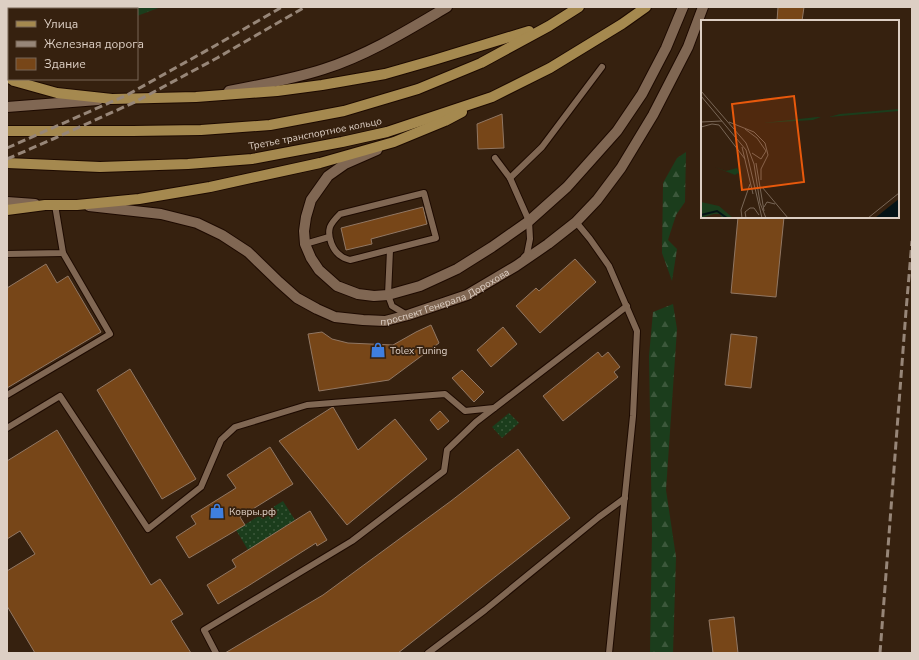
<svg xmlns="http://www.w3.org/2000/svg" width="919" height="660" viewBox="0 0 919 660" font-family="'Nunito Sans',sans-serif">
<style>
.grass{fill:url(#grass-dots)}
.forest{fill:url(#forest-firs)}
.building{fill:#774618;stroke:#917763}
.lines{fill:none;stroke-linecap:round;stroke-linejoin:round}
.service-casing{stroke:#1d0a00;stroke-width:8}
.secondary-casing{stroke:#1d0a00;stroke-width:12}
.primary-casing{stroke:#1d0a00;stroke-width:12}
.service{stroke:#806753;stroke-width:6}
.secondary{stroke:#806753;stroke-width:10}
.primary{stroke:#a5894f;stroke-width:10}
.rail{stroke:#978678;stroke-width:3;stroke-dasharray:8 4;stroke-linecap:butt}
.labels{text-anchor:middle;stroke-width:3.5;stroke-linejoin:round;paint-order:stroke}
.street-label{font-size:10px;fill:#ddcfc4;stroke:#36210f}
.poi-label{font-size:10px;fill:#ddcfc4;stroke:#36210f;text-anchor:start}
.inset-river{fill:none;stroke:#051317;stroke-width:2}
.inset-road{fill:none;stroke:#796757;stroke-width:1}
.view{fill:#e8590c;fill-opacity:0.15;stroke:#e8590c;stroke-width:2}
.inset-edge{fill:none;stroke:#ddcfc4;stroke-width:2}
</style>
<defs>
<pattern id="grass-dots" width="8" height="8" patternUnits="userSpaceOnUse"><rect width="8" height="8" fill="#1b3d1c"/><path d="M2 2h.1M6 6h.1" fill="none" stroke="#3c583b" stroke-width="1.8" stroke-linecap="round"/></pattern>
<pattern id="forest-firs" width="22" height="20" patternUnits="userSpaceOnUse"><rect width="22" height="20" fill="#1b3d1c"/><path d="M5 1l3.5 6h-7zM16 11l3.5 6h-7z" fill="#3c583b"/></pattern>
</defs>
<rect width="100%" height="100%" fill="#36210f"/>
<g class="grass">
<polygon points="509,413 519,423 502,438 492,427"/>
<polygon points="283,501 295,520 248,550 236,530"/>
</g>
<g class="forest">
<polygon points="129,7 161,7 137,16 137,9 125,9"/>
<polygon points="686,152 685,202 676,215 668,240 677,249 672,281 662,253 663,183 677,158"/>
<polygon points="673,304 677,329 666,490 676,557 673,653 650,653 652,532 649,356 653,312"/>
</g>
<g class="building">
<polygon points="778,7 804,7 802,21 777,21"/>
<polygon points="502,114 504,148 478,149 477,124"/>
<polygon points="423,207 427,224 371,239 372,244 346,250 341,228"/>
<polygon points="738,217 784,217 776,297 731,293"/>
<polygon points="575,259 596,282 540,333 516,306 536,288 539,291"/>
<polygon points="46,264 57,283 68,276 101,332 7,388 7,288"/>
<polygon points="431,325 439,343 389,380 319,391 308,334 322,332 332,339 348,343 393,345 416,332"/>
<polygon points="503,327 517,344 491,367 477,350"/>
<polygon points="731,334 757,337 751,388 725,385"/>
<polygon points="598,352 602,357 608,352 620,367 614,372 618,377 563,421 543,396"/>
<polygon points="130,369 196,479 162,499 97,390"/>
<polygon points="462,370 484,392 474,402 452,378"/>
<polygon points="333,407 358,450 395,419 427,459 347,525 279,441 331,408"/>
<polygon points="440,411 449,421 438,430 430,420"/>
<polygon points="57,430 151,585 160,579 183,614 171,621 191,653 35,653 7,606 7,571 35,554 20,531 7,539 7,461"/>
<polygon points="270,447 293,484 240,517 245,525 189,558 176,537 196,524 191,516 236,488 227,475"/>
<polygon points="518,449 570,518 398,653 225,653 323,595 451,501"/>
<polygon points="310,511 327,540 317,546 316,543 248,586 218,604 207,585 236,567 232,560"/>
<polygon points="734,617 738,653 713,653 709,620"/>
</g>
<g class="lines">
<g class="service-casing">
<g id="service">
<polyline points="495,158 510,178 542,147 602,67"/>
<polyline points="510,178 529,221 530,239 527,254 524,257"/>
<path d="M424,193l12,45 -86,22c-3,-1 -7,-2 -9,-4 -8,-5 -14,-19 -11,-29 2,-5 6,-9 10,-13z"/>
<polyline points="576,222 590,239 609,266 637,331 633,416 609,653"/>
<polyline points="305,244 329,237"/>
<polyline points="390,250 388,295 392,306 407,315"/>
<polyline points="7,254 63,253 55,205"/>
<polyline points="7,395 110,334 63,253"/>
<polyline points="7,428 60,396 148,529 201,487 221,440 235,427 307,405 445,394 465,411 494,408"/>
<polyline points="216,653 204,630 352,541 444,471 447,450 476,422 627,306"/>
<polyline points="428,653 485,610 599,517 625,498"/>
</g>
</g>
<g class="secondary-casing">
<g id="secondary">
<path d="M229,91c32,-6 64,-12 95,-22 44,-14 84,-39 123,-62"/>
<polyline points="7,107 98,100"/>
<polyline points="377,150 345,164 328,176 311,200 306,217 304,231 305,244 311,258 319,270 337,286 358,294 374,296 388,295 420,286 457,269 492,247 529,221 567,187 617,131 642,94 666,48 683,7"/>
<polyline points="7,202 35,204"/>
<path id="s1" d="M89,206l72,8 36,9 25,12 26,17 31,30 18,16 20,11 18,8 28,3 22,1 23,-6 59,-20 49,-29 32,-22 28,-22 21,-22 24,-32 32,-53 35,-68 15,-40"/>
</g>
</g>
<g class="primary-casing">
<g id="primary">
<polyline points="11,79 14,81 57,93 112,99 196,97 277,91 322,85 385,74 434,60 529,31"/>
<polyline points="7,131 133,131 201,130 270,125 344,111 418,89 481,63 549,26 579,7"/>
<polyline points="7,163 100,167 188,164 252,159 342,142 387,132 492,97 550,68 622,24 646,7"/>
<polyline points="7,210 45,205 77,205 139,199 210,187 320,163 394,142 445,121 462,112"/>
</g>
</g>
<use href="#service" class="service"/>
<use href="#secondary" class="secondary"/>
<use href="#primary" class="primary"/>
<g class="rail">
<polyline points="7,148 127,95 211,48 282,7"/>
<polyline points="7,159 53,139 135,102 217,58 305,7"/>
<polyline points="880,653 906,311 912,241"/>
</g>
</g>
<defs>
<g id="shop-bare" transform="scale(1.2)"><path d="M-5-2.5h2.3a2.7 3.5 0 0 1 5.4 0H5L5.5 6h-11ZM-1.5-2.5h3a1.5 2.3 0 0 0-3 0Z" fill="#3f7fe0" stroke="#36210f" stroke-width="2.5" paint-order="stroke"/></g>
</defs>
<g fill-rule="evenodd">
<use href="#shop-bare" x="378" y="350"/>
<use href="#shop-bare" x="217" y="511"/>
</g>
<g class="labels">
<g class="street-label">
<text transform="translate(315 133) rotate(-11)" y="4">Третье транспортное кольцо</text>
<text dy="4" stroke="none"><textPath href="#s1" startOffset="393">проспект Генерала Дорохова</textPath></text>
</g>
<g class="poi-label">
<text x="390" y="354">Tolex Tuning</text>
<text x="229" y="515">Ковры.рф</text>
</g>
</g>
<g transform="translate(701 20)">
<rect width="198" height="198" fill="#36210f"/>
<path d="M198,89v2l-70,6 11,-3zM120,97l-8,3 -50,3 54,-6zM14,147l11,4 11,-3 8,15 -7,-10 -3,2zM0,182l18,4 14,12h-11l-2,-4h-6l-13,4z" fill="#1b3d1c"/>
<path d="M198,179v19h-24l15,-12z" fill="#051317"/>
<path class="inset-river" d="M0,195l16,-4 10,7"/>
<path class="inset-road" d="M0,71l45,52 8,21 6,39 6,15M0,76l45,54 16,68M0,102l21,-1M28,102l25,10 11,11 3,12 -7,14v11M0,107l11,-3 7,1 26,34M44,109l12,9 9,13 -5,8 -9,-6M41,127l11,47M55,143l8,48M61,167l26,31M63,187l3,-5 8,2M41,198l-1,-8 9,-26M45,198l-1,-6 5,-4h4l5,7M167,198l31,-25"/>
<path class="view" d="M93,76l10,86 -62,8 -10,-86z"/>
<rect width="198" height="198" class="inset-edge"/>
</g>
<rect width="919" height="660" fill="none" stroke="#ddcfc4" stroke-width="16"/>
<rect x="8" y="8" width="130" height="72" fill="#36210f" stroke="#796757"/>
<rect x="16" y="21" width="20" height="6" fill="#a5894f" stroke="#796757"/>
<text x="44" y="28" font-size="12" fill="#ddcfc4">Улица</text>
<rect x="16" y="41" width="20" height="6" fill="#978678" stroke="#796757"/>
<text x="44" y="48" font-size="12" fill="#ddcfc4">Железная дорога</text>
<rect x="16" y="58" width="20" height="12" fill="#774618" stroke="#796757"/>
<text x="44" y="68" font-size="12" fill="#ddcfc4">Здание</text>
</svg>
